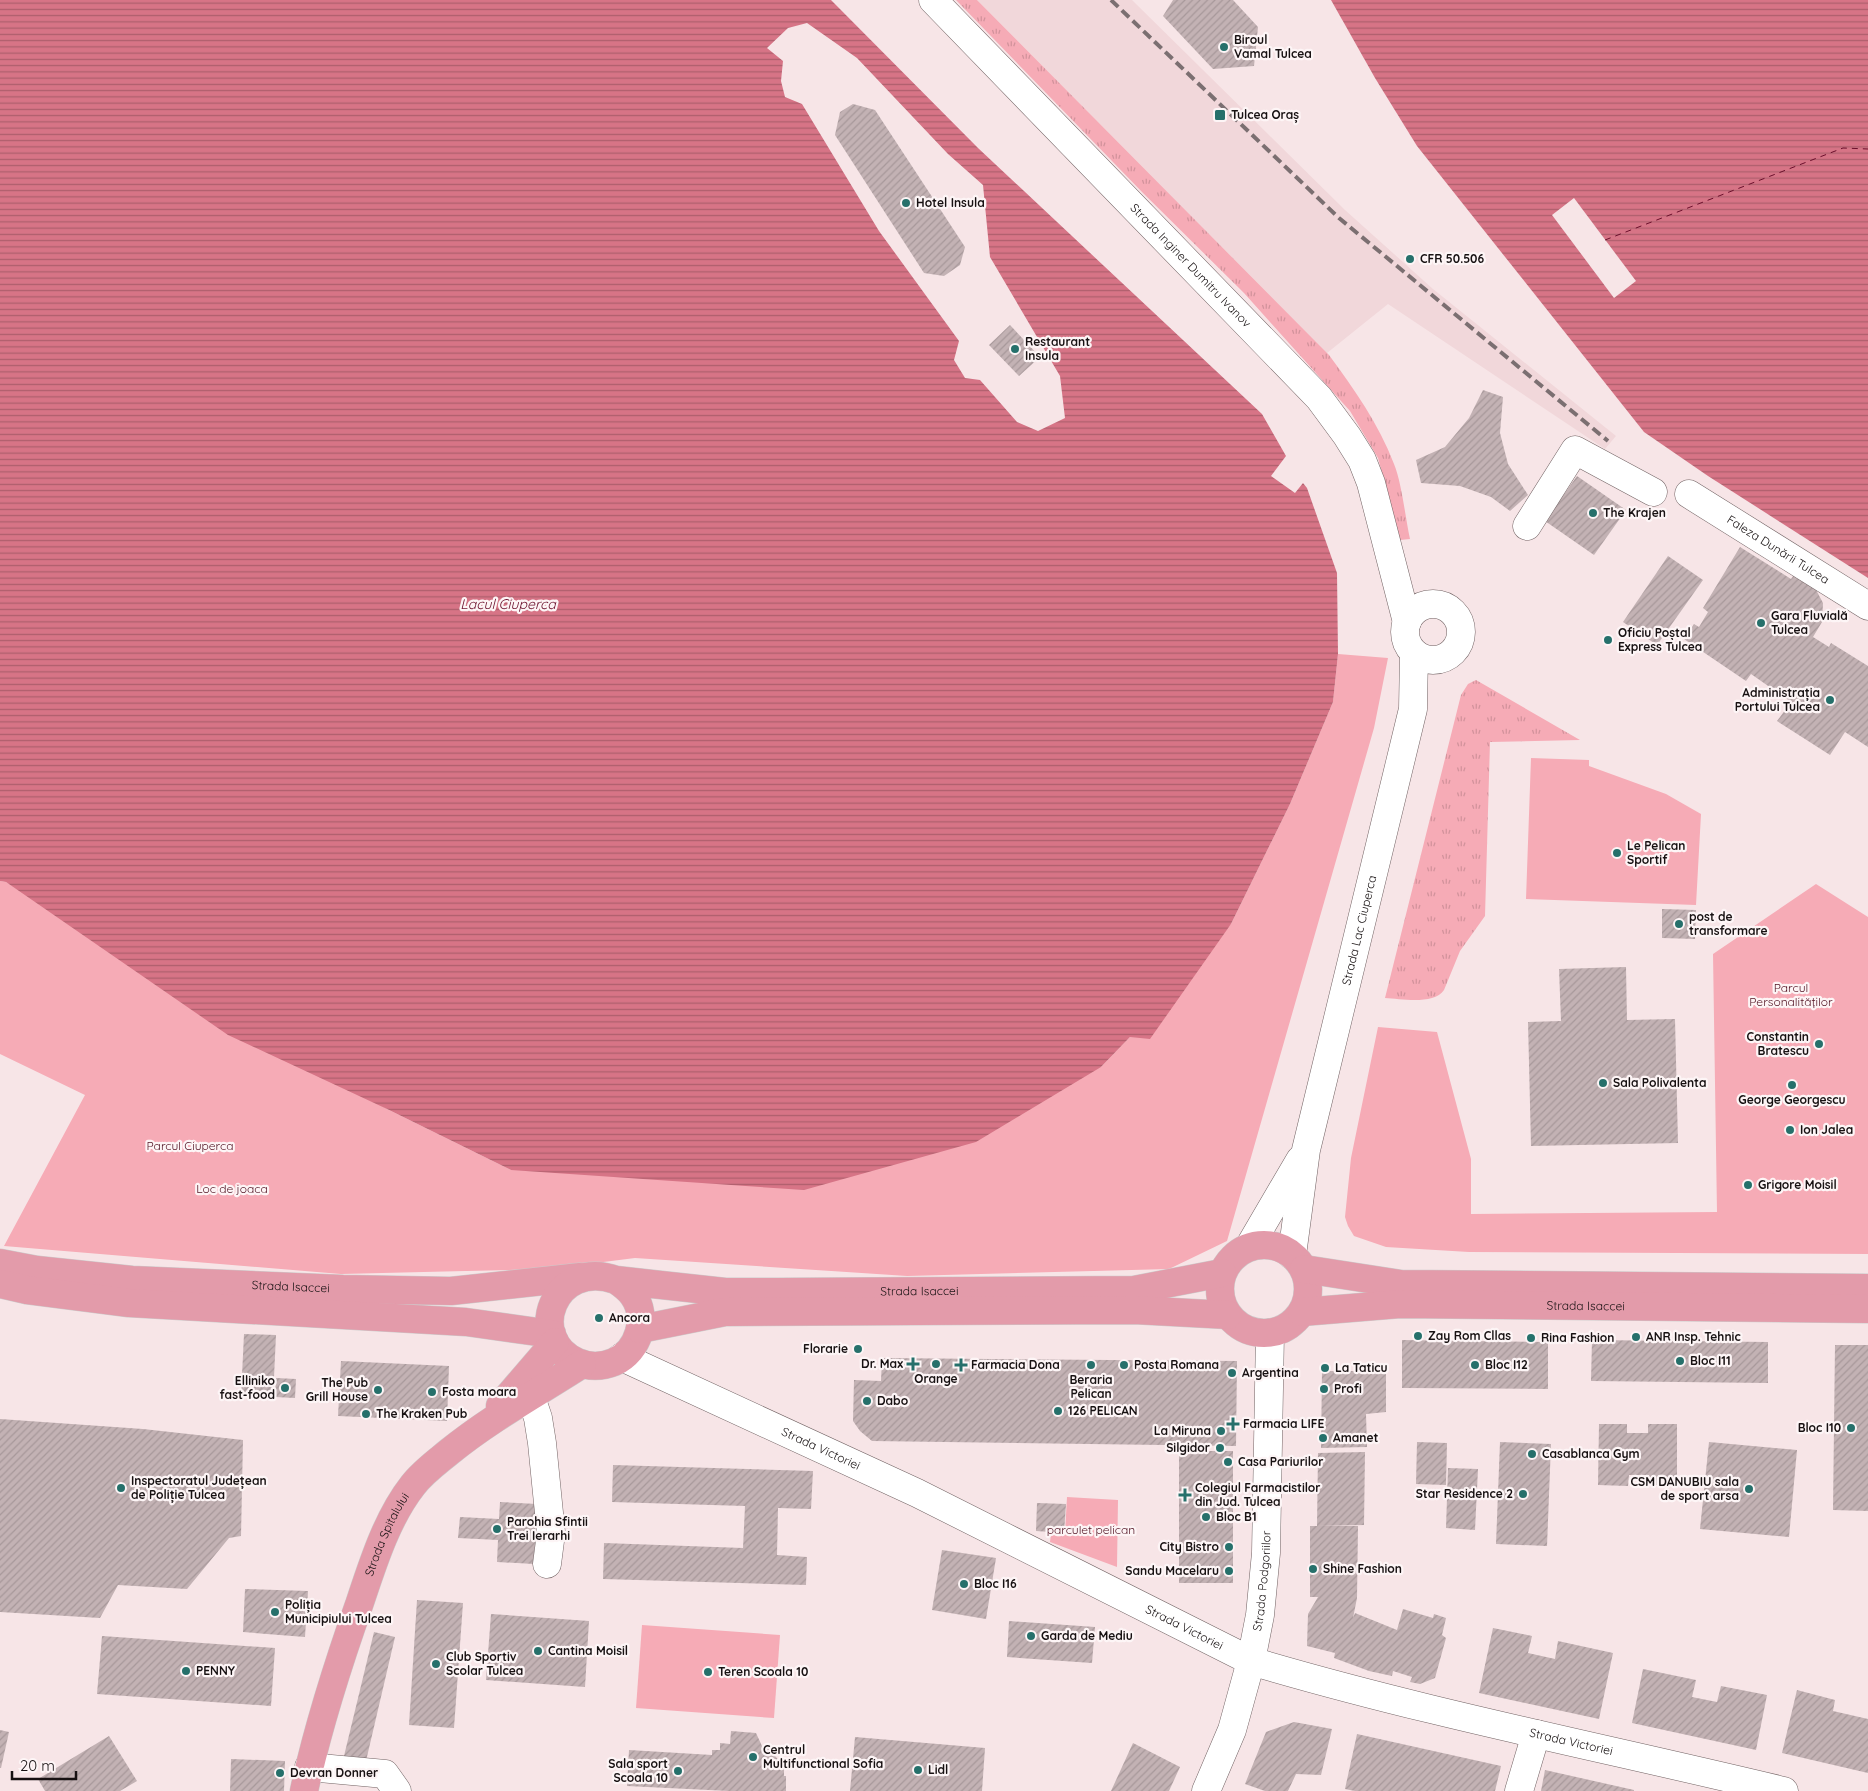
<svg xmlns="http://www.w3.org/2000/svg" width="1868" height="1791" viewBox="0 0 1868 1791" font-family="Quicksand,sans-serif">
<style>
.built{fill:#f1d7da}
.grass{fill:url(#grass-tufts)}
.park{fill:#f6abb6}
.water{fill:url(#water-rules);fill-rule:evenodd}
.pier{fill:#f7e5e7}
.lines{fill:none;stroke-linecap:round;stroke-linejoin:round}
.ferry{stroke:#6b102c;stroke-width:1;stroke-dasharray:6 5;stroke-linecap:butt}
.building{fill:url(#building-hatch)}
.minor-casing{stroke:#726364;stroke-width:29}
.major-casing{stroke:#cccbcb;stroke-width:29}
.minor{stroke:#fff;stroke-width:28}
.major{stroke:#e39baa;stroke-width:28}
.rail{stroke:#7b6f71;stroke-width:4;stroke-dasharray:10 5;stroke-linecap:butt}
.poi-dot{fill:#26706b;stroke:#fdf5f6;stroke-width:2}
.labels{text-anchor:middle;stroke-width:4.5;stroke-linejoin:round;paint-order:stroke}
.poi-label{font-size:12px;font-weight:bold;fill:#171112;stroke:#fdf5f6;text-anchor:start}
.street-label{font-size:12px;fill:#171112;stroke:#fdf5f6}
.park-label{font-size:12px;fill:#501121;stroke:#fdf5f6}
.water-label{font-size:14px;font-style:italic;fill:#6b102c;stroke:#fdf5f6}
</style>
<defs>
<pattern id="grass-tufts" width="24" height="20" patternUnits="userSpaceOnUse" patternTransform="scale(1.25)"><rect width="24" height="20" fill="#f6abb6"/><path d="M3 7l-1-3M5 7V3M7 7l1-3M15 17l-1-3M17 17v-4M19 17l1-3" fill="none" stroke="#d2929b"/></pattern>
<pattern id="water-rules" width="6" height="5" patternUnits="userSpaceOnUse" patternTransform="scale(1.25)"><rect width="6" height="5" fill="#d77486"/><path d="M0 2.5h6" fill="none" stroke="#ad5e6c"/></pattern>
<pattern id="building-hatch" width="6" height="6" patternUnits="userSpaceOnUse" patternTransform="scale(1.25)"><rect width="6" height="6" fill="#c3b2b4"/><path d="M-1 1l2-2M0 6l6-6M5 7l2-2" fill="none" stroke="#a7989a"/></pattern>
</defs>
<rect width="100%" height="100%" fill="#f7e5e7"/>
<polygon class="built" points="977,0 1132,0 1345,210 1433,289 1616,436 1605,449 1388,304 1327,353"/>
<g class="grass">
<path d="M956,0h21l352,355c25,34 50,69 65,109 8,20 11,52 16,75l-10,1 -22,-82 -28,-47 -106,-118 -101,-100z"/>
<path d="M1476,680l104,60 -90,2 -5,174 -25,35 -16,39c-10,15 -42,9 -59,8l76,-303 7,-11z"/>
</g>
<g class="park">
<polygon points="1338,654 1388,658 1374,728 1227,1241 1169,1269 907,1276 635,1258 548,1269 341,1274 4,1246 85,1095 0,1054 0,881 6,882 387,1109 511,1170 1101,1067 1130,1037 1231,924 1290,804 1333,702"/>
<polygon points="1531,758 1589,760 1589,766 1666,794 1701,814 1696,905 1526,899"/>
<polygon points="1816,884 1868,917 1868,1254 1469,1252 1386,1247 1354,1236 1348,1226 1345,1217 1351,1158 1378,1027 1437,1032 1471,1159 1471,1214 1717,1212 1713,954"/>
<polygon points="1067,1497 1118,1500 1117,1567 1050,1542 1051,1534 1065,1534"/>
<polygon points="642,1625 780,1635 774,1718 636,1708"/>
</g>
<g class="water">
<path d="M0,0h831l147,148 284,266 24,42 -15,20 24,17 8,-10 4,5 30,85 1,81 -5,48 -43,102 -59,120 -81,115 -20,-2 -29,30 -125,75 -172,48 -293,-20 -124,-61 -159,-74 -222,-153 -6,-1zM807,23l50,35 91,96 35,31 7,72 70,119 5,42 -27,13 -21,-9 -37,-42 -15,-2 -11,-18 5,-19 -80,-110 -77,-127 -17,-7 -4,-16 2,-20 -16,-13 21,-20z"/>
<polygon points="1331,0 1868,0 1868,578 1708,476 1644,432 1417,146 1375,78"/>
</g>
<polygon class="pier" points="1574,198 1636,281 1614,298 1552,215"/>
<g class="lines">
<polyline class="ferry" points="1605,240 1843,148 1868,149"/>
</g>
<g class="building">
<polygon points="1173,0 1233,0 1258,27 1254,66 1213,69 1163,16"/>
<polygon points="853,104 875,110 965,247 960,265 944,276 924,273 835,135 840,112"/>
<polygon points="1010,325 1040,357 1019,376 989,345"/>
<polygon points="1483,390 1503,397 1500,433 1508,464 1528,495 1510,511 1491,497 1460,486 1421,483 1416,460 1445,447 1469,418"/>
<polygon points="1577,476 1626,510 1594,555 1545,521"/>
<polygon points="1740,547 1791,579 1796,572 1814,586 1823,603 1822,622 1813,637 1829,647 1831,643 1868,666 1868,747 1845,732 1830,755 1777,721 1791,702 1751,674 1746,681 1684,639 1694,624 1699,627 1708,612 1703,608"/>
<polygon points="1668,556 1703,580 1657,645 1623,622"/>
<polygon points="1662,909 1696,910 1695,939 1662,938"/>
<polygon points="1626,967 1627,1020 1675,1019 1678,1143 1531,1146 1528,1022 1561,1021 1559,969"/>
<polygon points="244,1334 276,1335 273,1398 241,1396"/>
<polygon points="1402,1340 1548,1342 1548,1389 1402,1388"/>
<polygon points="1592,1340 1768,1342 1768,1383 1591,1381"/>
<polygon points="1835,1345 1868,1345 1868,1511 1833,1510"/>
<polygon points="882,1358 1237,1361 1236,1446 872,1441 860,1431 853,1421 854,1380 881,1381"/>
<polygon points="341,1361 449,1366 447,1421 338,1416"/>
<polygon points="1322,1371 1386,1371 1386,1412 1366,1414 1367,1447 1321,1448"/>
<polygon points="276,1378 296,1379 295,1398 275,1397"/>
<polygon points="0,1419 143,1429 243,1440 241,1536 229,1538 187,1589 118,1585 100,1618 0,1612"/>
<polygon points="1599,1424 1627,1424 1627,1433 1648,1433 1648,1424 1677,1424 1677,1485 1649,1485 1649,1475 1629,1475 1628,1486 1598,1485"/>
<polygon points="1417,1442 1447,1443 1446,1485 1416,1484"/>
<polygon points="1500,1442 1551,1444 1547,1546 1496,1544"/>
<polygon points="1709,1442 1797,1450 1789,1537 1700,1529"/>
<rect x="1179" y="1451" width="54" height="132"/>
<polygon points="1365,1452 1364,1525 1319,1526 1358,1526 1357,1598 1353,1618 1355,1613 1397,1630 1403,1609 1433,1618 1434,1614 1446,1618 1442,1635 1446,1638 1435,1678 1420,1684 1410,1682 1412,1677 1393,1671 1392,1676 1369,1671 1334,1658 1335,1653 1307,1646 1308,1614 1318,1597 1310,1597 1310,1526 1317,1526 1318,1453"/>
<polygon points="613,1465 813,1471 811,1509 778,1508 777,1555 807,1557 806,1585 603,1579 604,1543 743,1548 745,1506 612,1502"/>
<polygon points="1448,1468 1478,1469 1475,1530 1446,1528"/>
<polygon points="500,1502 537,1504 534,1564 497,1562 498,1540 458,1538 460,1517 499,1519"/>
<polygon points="1037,1503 1066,1504 1064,1533 1036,1531"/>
<polygon points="942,1550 996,1558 986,1619 932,1610"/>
<polygon points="245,1589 308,1591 305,1637 243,1632"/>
<polygon points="417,1600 463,1603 454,1728 409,1725"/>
<polygon points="491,1614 589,1621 585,1687 486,1680"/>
<polygon points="1009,1621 1095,1627 1092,1663 1007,1657"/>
<polygon points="1493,1628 1532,1636 1528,1653 1555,1659 1558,1641 1613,1653 1599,1719 1479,1693"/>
<polygon points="374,1632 395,1637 366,1761 344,1756"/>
<polygon points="102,1636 275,1648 271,1706 97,1694"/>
<polygon points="1643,1669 1696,1680 1692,1697 1717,1702 1721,1686 1767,1695 1756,1750 1632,1723"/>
<polygon points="1797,1690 1835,1700 1833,1711 1868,1719 1868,1773 1782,1753"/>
<polygon points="1294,1722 1332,1729 1321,1775 1296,1774 1288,1791 1265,1791 1245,1784 1266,1732"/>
<polygon points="0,1730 9,1732 1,1768 0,1768"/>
<polygon points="731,1731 756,1733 762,1746 767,1746 784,1767 784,1776 786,1776 786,1791 729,1791 627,1786 629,1750 712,1755 712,1750 720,1750 720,1743 730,1744"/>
<polygon points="1357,1734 1501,1766 1495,1791 1355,1791 1345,1789"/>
<polygon points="109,1736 137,1781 120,1791 45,1791 38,1779"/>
<polygon points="855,1737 985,1748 982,1791 850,1791"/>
<polygon points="1133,1743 1180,1767 1169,1791 1111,1791"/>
<polygon points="231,1759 285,1761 284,1791 230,1791"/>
<polygon points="1545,1770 1634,1790 1634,1791 1541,1791"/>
</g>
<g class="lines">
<g class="minor-casing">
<g id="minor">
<path id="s1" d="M933,0l386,398 28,38 15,24 9,23 36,139"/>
<path id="s2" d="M1689,494l179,112"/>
<polyline points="1527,526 1575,450 1653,492"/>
<circle cx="1433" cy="632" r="28"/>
<polyline points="1249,1247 1300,1160"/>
<path id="s3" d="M1292,1255l14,-105 107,-441 1,-56"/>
<path id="s4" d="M622,1357l295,136 334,168c175,52 355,87 533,130"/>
<polyline points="531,1397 538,1418 542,1443 551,1533 547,1564"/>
<polyline points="309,1767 385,1774 397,1791"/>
<path id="s5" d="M1206,1791l26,-61 19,-69 9,-46 6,-62 4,-220"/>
<polyline points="1519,1791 1536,1734"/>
</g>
</g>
<g class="major-casing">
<g id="major">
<circle cx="1264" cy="1289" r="44"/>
<path id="s6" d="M0,1263l37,7 95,10 211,9 108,2 129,-14"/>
<polyline points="1304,1269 1401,1284 1868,1288"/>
<path id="s7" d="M616,1280c6,4 12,8 17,15 16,22 6,56 -19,67 -12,5 -26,5 -37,0 -53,-24 -23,-104 39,-82l109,12h53l356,-2 88,-17"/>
<polyline points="0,1284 27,1290 129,1303 466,1322 552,1334"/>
<path id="s8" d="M1302,1312l98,-8 468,5"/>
<polyline points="640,1329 725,1312 1134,1310 1228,1315"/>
<polyline points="500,1406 555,1342"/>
<path id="s9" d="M304,1791c14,-65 34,-127 56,-189 13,-39 27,-84 53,-117 10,-13 24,-23 36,-33 42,-34 88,-59 133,-88"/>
</g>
</g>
<use href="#minor" class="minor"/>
<use href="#major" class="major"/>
<polyline class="rail" points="1111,0 1339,218 1608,441"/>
</g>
<g class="poi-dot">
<circle cx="1224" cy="47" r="5"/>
<rect x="1214" y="109" width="12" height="12" rx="2.5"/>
<circle cx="906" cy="203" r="5"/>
<circle cx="1410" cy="259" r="5"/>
<circle cx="1015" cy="349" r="5"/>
<circle cx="1593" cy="513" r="5"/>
<circle cx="1761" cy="623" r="5"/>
<circle cx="1608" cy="640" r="5"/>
<circle cx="1830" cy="700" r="5"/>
<circle cx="1617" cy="853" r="5"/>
<circle cx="1679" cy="924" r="5"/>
<circle cx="1819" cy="1044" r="5"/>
<circle cx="1603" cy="1083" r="5"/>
<circle cx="1792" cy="1085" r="5"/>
<circle cx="1790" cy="1130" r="5"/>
<circle cx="1748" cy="1185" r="5"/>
<circle cx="599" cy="1318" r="5"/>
<circle cx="1418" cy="1336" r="5"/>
<circle cx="1636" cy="1337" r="5"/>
<circle cx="1531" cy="1338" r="5"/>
<circle cx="858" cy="1349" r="5"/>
<circle cx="1680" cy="1361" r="5"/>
<path d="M910.5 1356.5h5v5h5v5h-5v5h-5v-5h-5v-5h5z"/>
<circle cx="936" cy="1364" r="5"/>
<path d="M958.5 1357.5h5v5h5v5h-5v5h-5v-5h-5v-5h5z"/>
<circle cx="1091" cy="1365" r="5"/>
<circle cx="1124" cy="1365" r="5"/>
<circle cx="1475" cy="1365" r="5"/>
<circle cx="1325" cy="1368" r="5"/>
<circle cx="1232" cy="1373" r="5"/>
<circle cx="285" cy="1388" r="5"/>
<circle cx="1324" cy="1389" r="5"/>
<circle cx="378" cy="1390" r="5"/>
<circle cx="432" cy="1392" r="5"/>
<circle cx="867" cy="1401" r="5"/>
<circle cx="1058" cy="1411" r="5"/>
<circle cx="366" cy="1414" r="5"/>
<path d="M1230.5 1416.5h5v5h5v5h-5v5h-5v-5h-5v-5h5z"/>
<circle cx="1851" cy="1428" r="5"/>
<circle cx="1221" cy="1431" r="5"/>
<circle cx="1323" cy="1438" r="5"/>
<circle cx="1220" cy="1448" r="5"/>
<circle cx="1532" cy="1454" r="5"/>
<circle cx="1228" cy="1462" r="5"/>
<circle cx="121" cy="1488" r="5"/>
<circle cx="1749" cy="1489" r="5"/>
<circle cx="1523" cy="1494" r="5"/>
<path d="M1182.5 1487.5h5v5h5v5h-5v5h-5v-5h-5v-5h5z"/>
<circle cx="1206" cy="1517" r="5"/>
<circle cx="497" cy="1529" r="5"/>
<circle cx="1229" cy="1547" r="5"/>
<circle cx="1313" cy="1569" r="5"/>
<circle cx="1229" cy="1571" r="5"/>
<circle cx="964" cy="1584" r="5"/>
<circle cx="275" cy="1612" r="5"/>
<circle cx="1031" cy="1636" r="5"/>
<circle cx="538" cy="1651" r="5"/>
<circle cx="436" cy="1664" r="5"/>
<circle cx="186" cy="1671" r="5"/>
<circle cx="708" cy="1672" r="5"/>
<circle cx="753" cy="1757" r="5"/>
<circle cx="918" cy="1770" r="5"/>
<circle cx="678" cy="1771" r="5"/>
<circle cx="280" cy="1773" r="5"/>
</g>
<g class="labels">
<g class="poi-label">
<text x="1234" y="44">Biroul<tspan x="1234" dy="14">Vamal Tulcea</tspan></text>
<text x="1231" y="119">Tulcea Oraș</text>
<text x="916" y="207">Hotel Insula</text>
<text x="1420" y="263">CFR 50.506</text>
<text x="1025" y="346">Restaurant<tspan x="1025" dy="14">Insula</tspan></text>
<text x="1603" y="517">The Krajen</text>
<text x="1771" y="620">Gara Fluvială<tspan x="1771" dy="14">Tulcea</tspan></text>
<text x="1618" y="637">Oficiu Poștal<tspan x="1618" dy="14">Express Tulcea</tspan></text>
<text x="1820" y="697" text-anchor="end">Administrația<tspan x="1820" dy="14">Portului Tulcea</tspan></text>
<text x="1627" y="850">Le Pelican<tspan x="1627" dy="14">Sportif</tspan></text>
<text x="1689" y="921">post de<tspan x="1689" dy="14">transformare</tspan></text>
<text x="1809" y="1041" text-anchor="end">Constantin<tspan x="1809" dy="14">Bratescu</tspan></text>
<text x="1613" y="1087">Sala Polivalenta</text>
<text x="1792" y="1104" text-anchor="middle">George Georgescu</text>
<text x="1800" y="1134">Ion Jalea</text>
<text x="1758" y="1189">Grigore Moisil</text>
<text x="609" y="1322">Ancora</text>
<text x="1428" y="1340">Zay Rom Cllas</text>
<text x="1646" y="1341">ANR Insp. Tehnic</text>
<text x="1541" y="1342">Rina Fashion</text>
<text x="848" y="1353" text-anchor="end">Florarie</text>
<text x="1690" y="1365">Bloc I11</text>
<text x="903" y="1368" text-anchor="end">Dr. Max</text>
<text x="971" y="1369">Farmacia Dona</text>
<text x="1134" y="1369">Posta Romana</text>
<text x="1485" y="1369">Bloc I12</text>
<text x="1335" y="1372">La Taticu</text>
<text x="1242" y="1377">Argentina</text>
<text x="936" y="1383" text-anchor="middle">Orange</text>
<text x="1091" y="1384" text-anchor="middle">Beraria<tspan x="1091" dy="14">Pelican</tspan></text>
<text x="275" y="1385" text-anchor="end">Elliniko<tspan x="275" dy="14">fast-food</tspan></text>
<text x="368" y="1387" text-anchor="end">The Pub<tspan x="368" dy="14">Grill House</tspan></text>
<text x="1334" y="1393">Profi</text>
<text x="442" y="1396">Fosta moara</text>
<text x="877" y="1405">Dabo</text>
<text x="1068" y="1415">126 PELICAN</text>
<text x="376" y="1418">The Kraken Pub</text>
<text x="1243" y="1428">Farmacia LIFE</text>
<text x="1841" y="1432" text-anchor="end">Bloc I10</text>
<text x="1211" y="1435" text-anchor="end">La Miruna</text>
<text x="1333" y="1442">Amanet</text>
<text x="1210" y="1452" text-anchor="end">Silgidor</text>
<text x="1542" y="1458">Casablanca Gym</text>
<text x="1238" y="1466">Casa Pariurilor</text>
<text x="131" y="1485">Inspectoratul Județean<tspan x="131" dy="14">de Poliție Tulcea</tspan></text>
<text x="1739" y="1486" text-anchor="end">CSM DANUBIU sala<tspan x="1739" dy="14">de sport arsa</tspan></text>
<text x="1195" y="1492">Colegiul Farmacistilor<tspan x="1195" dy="14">din Jud. Tulcea</tspan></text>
<text x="1513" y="1498" text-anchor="end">Star Residence 2</text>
<text x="1216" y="1521">Bloc B1</text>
<text x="507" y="1526">Parohia Sfintii<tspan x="507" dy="14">Trei Ierarhi</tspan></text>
<text x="1219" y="1551" text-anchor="end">City Bistro</text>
<text x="1323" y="1573">Shine Fashion</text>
<text x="1219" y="1575" text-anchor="end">Sandu Macelaru</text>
<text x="974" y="1588">Bloc I16</text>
<text x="285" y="1609">Poliția<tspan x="285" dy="14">Municipiului Tulcea</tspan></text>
<text x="1041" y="1640">Garda de Mediu</text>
<text x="548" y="1655">Cantina Moisil</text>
<text x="446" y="1661">Club Sportiv<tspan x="446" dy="14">Scolar Tulcea</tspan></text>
<text x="196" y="1675">PENNY</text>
<text x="718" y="1676">Teren Scoala 10</text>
<text x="763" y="1754">Centrul<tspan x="763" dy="14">Multifunctional Sofia</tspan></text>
<text x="668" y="1768" text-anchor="end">Sala sport<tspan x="668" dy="14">Scoala 10</tspan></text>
<text x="928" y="1774">Lidl</text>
<text x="290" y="1777">Devran Donner</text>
</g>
<g class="street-label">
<text dy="4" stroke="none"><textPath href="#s1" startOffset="370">Strada Inginer Dumitru Ivanov</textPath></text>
<text dy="4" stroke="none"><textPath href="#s2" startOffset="105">Faleza Dunării Tulcea</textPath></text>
<text dy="4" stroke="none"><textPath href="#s3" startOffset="332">Strada Lac Ciuperca</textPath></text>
<text dy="4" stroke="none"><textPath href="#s6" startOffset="292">Strada Isaccei</textPath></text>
<text dy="4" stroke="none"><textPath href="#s7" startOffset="588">Strada Isaccei</textPath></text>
<text dy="4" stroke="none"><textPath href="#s8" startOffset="284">Strada Isaccei</textPath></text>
<text dy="4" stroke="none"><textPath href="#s4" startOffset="219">Strada Victoriei</textPath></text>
<text dy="4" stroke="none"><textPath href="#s9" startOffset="270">Strada Spitalului</textPath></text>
<text dy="4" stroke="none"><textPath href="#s5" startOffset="219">Strada Podgoriilor</textPath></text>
<text dy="4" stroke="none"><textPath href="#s4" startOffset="624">Strada Victoriei</textPath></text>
<text dy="4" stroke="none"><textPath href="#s4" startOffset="1029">Strada Victoriei</textPath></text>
</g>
<g class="park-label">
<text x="1791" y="992">Parcul<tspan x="1791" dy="14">Personalităților</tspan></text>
<text x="190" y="1150">Parcul Ciuperca</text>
<text x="232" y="1193">Loc de joaca</text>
<text x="1091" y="1534">parculet pelican</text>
</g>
<g class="water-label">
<text x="508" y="609">Lacul Ciuperca</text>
</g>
</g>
<path d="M12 1771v8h64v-8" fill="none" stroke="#171112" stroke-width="2.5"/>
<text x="20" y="1771" font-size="15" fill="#171112" stroke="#fdf5f6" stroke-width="4" paint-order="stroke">20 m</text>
</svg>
